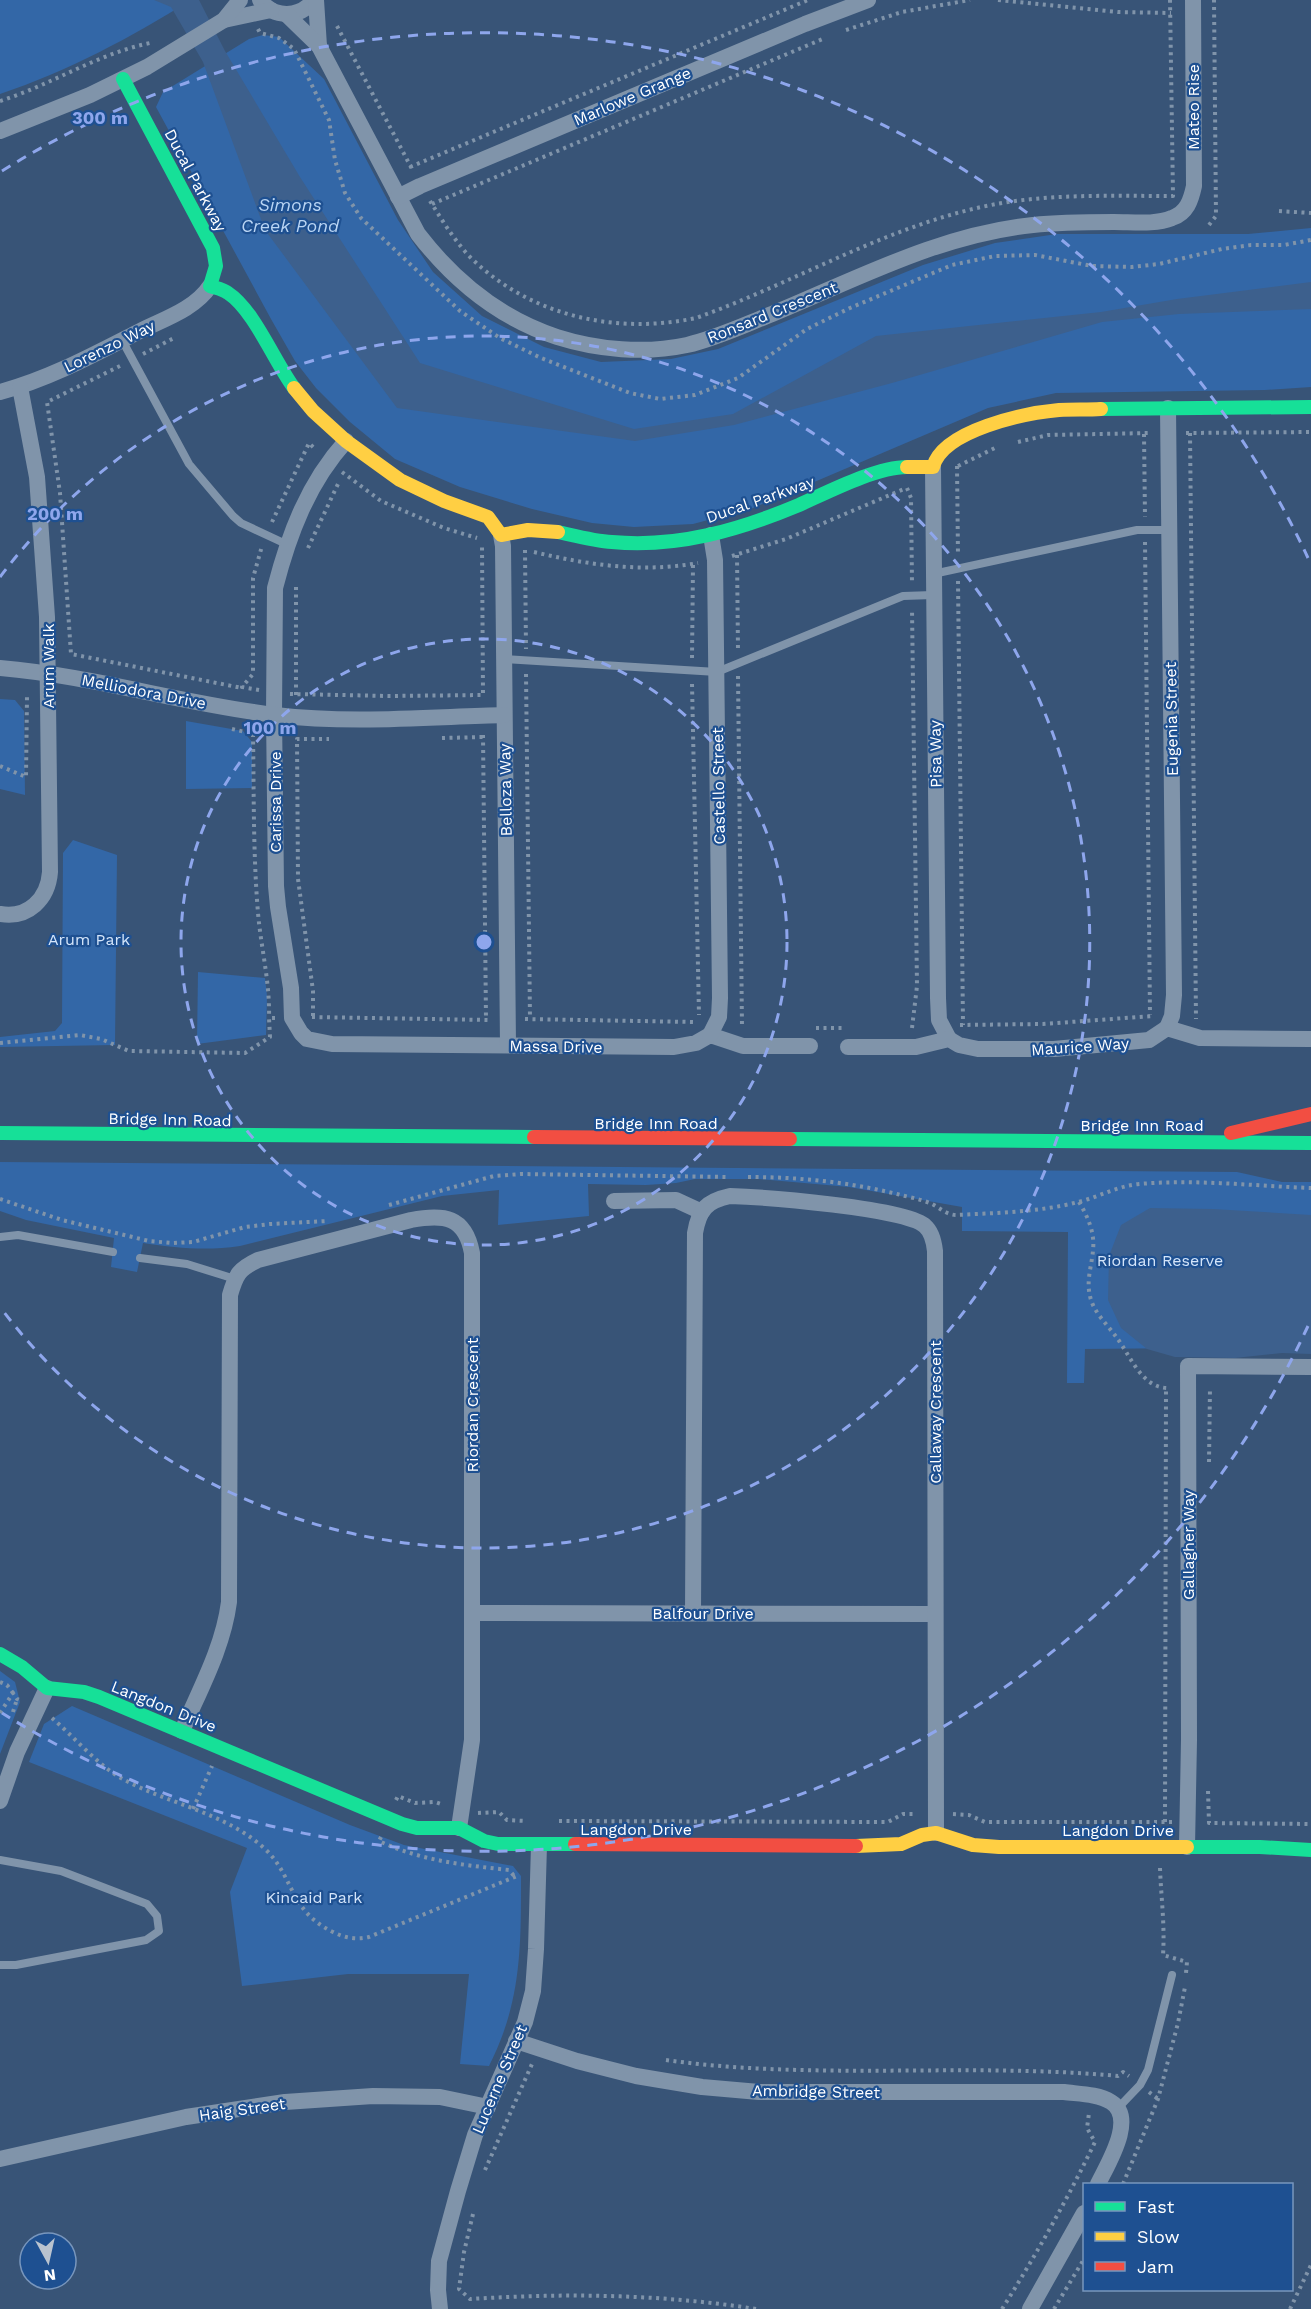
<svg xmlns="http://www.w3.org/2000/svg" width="1311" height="2309" viewBox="0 0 1311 2309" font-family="'Work Sans',sans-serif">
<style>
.green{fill:#3367a7}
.water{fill:#3d608d}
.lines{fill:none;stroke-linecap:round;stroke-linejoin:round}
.path{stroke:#8094aa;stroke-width:4;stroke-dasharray:3 4.5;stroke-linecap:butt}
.lane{stroke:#8094aa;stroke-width:8}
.street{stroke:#8094aa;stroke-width:16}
.fast{stroke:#16e098;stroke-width:14}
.slow{stroke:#ffcf43;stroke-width:14}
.jam{stroke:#f24e42;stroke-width:14}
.ring{fill:none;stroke:#8ea6ec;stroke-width:3;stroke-dasharray:10 8}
.labels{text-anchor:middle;stroke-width:4.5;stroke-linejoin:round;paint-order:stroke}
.street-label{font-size:16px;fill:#fff;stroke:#1e5091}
.park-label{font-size:16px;fill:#d4e5fa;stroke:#1e5091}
.water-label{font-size:18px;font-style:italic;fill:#bad5f4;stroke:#1e5091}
.centre{fill:#8ea6ec;stroke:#1e5091;stroke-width:3}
.ring-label{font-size:18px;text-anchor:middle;font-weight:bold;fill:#8ea6ec;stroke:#1e5091;stroke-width:4.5;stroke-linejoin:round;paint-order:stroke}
</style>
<rect width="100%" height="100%" fill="#385477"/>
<g class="green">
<path d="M0,0h191c-61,38 -123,71 -191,94z"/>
<polygon points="263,35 279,37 324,79 398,220 433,272 482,316 544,347 601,362 671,359 718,349 923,265 995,243 1057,234 1248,234 1311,228 1311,387 1265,390 1056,393 988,408 753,508 693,524 634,527 592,523 532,509 460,487 395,459 350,422 316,388 295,361 271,319 156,107 163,92 249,39"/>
<polygon points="0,699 15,700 24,711 25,795 0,789"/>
<polygon points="186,721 243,731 252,742 252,788 186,789"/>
<polygon points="73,840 117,855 115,1045 0,1047 0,1037 55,1031 62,1023 63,853"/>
<polygon points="198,972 265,978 267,996 266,1035 197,1044"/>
<path d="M0,1162l1237,10 45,10h29v165l-226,2 -1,34h-17l1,-151 -106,-1v-24l-113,-20 -90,-8h-64l-19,4 -30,2 -58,-1 1,32 -91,9 1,-35 -57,6 -202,50c-34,5 -63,2 -97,-3l-6,29 -26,-5 3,-29 -88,-18 -26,-9z"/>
<polygon points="0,1671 15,1682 20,1702 0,1754"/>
<path d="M72,1706l278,119 54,20 109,21 8,10c0,70 1,125 -32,190l-29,-2 9,-90h-121l-106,12 -12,-94 17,-44 -218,-86 15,-38z"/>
</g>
<g class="water">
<polygon points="154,0 199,0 225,51 300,177 420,363 634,429 733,414 876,336 1101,312 1177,299 1311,282 1311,309 1179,314 1102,322 892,383 734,425 635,441 397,408 265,230 203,62 171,7"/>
<polygon points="1150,1208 1213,1209 1311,1215 1311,1354 1282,1353 1235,1358 1175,1357 1147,1349 1121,1328 1108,1300 1109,1256 1121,1225"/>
</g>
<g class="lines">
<g class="path">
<polyline points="998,0 1118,12 1171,13"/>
<polyline points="337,26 413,171"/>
<polyline points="258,29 260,33 279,38 294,49 329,120 335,160 345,193 361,218 460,311 500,338 541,358 630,393 660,399 695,395 738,378 807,329 850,308 952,265 995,256 1035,255 1092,266 1132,267 1159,264 1222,249 1251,245 1284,245 1311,240"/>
<polyline points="846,30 902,12 970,0"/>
<path d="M0,101c51,-16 97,-47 150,-58"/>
<polyline points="410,167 808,0"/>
<path d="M430,201c12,19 24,39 40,56 60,59 145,78 226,61 104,-37 202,-99 312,-116 54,-8 110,-6 165,-6l-3,-196"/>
<polyline points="432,204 825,38"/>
<polyline points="1279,211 1311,213"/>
<polyline points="1209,225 1216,216 1214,0"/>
<polyline points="143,354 176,337"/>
<polyline points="120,366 47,402 60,493 71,654 242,688"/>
<polyline points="1186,433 1311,432"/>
<polyline points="1190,433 1196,1019"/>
<polyline points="1144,434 1145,517"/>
<polyline points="1018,442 1048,435 1151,433"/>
<polyline points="957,466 958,556"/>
<polyline points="958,466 997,447"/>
<polyline points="342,472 381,501 444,528 477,538"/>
<polyline points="907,488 911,498 912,583"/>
<polyline points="272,522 309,443 316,450"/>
<polyline points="1145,542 1150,1015"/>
<polyline points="308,548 338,484"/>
<polyline points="525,550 526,649"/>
<path d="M534,552c55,13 108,21 164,11"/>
<polyline points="737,555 738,651"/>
<polyline points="732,556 786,539 904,489"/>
<polyline points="958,581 963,1025"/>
<polyline points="296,587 296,695"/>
<polyline points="692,658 693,564"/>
<polyline points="526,674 530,1019"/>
<polyline points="738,676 742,1027"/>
<polyline points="692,684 699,1015"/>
<polyline points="259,690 242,687 253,674 253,578 262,546"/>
<polyline points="290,694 389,696 483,695 482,545"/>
<polyline points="232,729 254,734"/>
<path d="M253,734c1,59 0,119 5,179 3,35 12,69 11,105"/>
<polyline points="483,735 486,1020"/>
<polyline points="442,738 483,737"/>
<polyline points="0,766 26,777 27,697"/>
<polyline points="313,1016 313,991 298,879 297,739 329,739"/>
<polyline points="312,1017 491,1020"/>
<polyline points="525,1019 695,1022"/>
<polyline points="960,1025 1043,1024 1153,1016"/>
<polyline points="816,1028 845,1028"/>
<polyline points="912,1028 917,986 912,609"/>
<polyline points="0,1043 80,1035 101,1039 129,1051 245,1053 270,1037 269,1018 275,1018"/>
<path d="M748,1177c51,0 100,5 149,17 11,3 24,5 35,10 8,4 15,11 24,11 39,-2 85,-3 122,-13 21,-5 39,-16 61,-18 57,-5 115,2 172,4"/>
<polyline points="0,1199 62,1220 149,1241 172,1243 193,1242 245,1227 270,1224 327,1221"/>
<path d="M1079,1202c9,15 16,31 14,48 -1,15 -7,30 -3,46 3,16 18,29 27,42 13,17 24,49 50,50"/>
<polyline points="389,1205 494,1176 521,1174 729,1177"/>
<polyline points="1209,1462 1210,1388"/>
<polyline points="0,1682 7,1685 13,1693"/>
<polyline points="13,1712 17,1699"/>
<polyline points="0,1713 13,1693 17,1699 22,1701"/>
<path d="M52,1718c20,17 47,48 69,60 46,26 104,34 144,71 29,27 24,62 68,83 12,6 23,8 36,5l148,-61"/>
<polyline points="1208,1791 1209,1823 1311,1824"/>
<polyline points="396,1800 398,1796 415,1803 435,1802 444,1805"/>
<polyline points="193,1809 212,1766"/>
<polyline points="478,1813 499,1812 507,1820 527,1821"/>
<polyline points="953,1814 969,1815 985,1822 1172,1822"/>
<polyline points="559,1821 888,1822 903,1814 915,1814"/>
<polyline points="1165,1822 1166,1388"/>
<path d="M381,1837l-2,4c43,20 84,24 130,29l6,7"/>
<path d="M1160,1868c1,29 5,57 3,87l24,7 -1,11"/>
<path d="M666,2060c150,21 302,2 452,16l5,-4 6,4"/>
<polyline points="1149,2092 1158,2099"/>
<polyline points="485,2170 532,2064"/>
<polyline points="1123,2184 1158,2099 1178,2023 1185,1987"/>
<path d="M473,2214l-9,38 -5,37 11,10c95,-6 191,-5 286,10"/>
<path d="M1002,2309c34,-54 65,-109 93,-167l-8,-14 2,-15"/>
<polyline points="1054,2309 1084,2259"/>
<polyline points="1290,2309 1311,2265"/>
</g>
<g class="lane">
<polyline points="122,340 189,464 233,516 241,523 286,544"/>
<polyline points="933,574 1137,530 1169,530"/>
<polyline points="504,659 717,672 903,596 933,595"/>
<polyline points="0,1237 18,1235 113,1252"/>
<polyline points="140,1258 187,1264 235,1279"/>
<polyline points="0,1860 61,1871 147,1904 157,1916 159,1931 146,1940 16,1965 0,1965"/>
<polyline points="1118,2108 1140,2085 1148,2070 1172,1975"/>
</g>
<g class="street">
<path d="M260,0c14,19 40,18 54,0"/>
<polyline points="316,0 319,46"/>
<path d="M286,14l33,32 99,188c37,48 81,84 139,103 41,13 88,17 130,8 30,-7 57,-20 85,-31 85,-35 169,-80 261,-89 27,-3 54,-3 81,-3 19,0 41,3 58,-4 15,-5 19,-18 22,-32l-1,-186"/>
<polyline points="224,20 271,10"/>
<polyline points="0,131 90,95 147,67 224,20 240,0"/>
<polyline points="398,197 420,186 805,24 868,0"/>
<path d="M0,392c49,-13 95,-38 140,-61 24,-12 55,-22 70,-45"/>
<path d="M346,441c-38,42 -57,93 -71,147l-1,126 2,172 2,21 13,81 1,30 9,15 6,6 25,5 342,3 22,-4 14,-8 33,11h67"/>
<polyline points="933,467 938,998 939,1020 949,1039"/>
<polyline points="501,535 503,546 508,1045"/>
<path d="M0,668c93,8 183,36 275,47 75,9 154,2 229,0"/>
<path d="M0,914c28,5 48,-15 50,-42l-3,-255 -10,-140 -17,-90"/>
<polyline points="1167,1028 1172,1016 1174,995 1168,408"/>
<polyline points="710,1035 719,1017 720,998 715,560 711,535"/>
<polyline points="848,1047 916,1047 949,1039 959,1045 978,1049 1054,1049 1149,1040 1167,1028 1200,1038 1311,1039"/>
<polyline points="614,1201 676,1200 702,1212"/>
<polyline points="472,1613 934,1614"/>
<path d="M693,1613l2,-380c4,-24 12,-32 35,-37 31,1 178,12 195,30 7,6 9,16 10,25l1,582"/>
<path d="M182,1731c18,-42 41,-83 47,-129l1,-307c6,-21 9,-26 28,-35l153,-40c33,-6 54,-4 61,33v487l-13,88"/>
<polyline points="0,1801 17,1752 47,1688"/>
<polyline points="1187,1847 1189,1740 1188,1366 1311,1367"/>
<path d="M516,2041l61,20 59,15 66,11 57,5h305c15,2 34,2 47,10 26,16 -4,63 -13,82"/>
<polyline points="0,2159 186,2117 285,2102 373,2096 440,2097 488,2107"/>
<polyline points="440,2309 438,2290 439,2261 458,2191 475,2135 525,2022 533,1991 536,1949 539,1845"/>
<polyline points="1030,2309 1084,2213"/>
</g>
<g class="fast">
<path d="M123,79l90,169 3,18 -6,20c6,2 13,3 18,7 26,17 46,68 66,95"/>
<polyline points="1101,409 1311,407"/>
<path d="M558,532c18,4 36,9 54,10 66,6 127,-12 187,-37 29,-13 77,-38 108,-38"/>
<polyline points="0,1133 534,1137"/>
<polyline points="790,1139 1311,1143"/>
<polyline points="0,1654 22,1667 47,1688 84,1692 99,1697 402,1824 417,1828 459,1828 484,1841 498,1844 575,1844"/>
<polyline points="1187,1847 1260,1847 1311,1850"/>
</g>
<g class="slow">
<polyline points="294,388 313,411 346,441 400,480 444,501 488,517 501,535 528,530 558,532"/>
<path d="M907,467h26c10,-37 92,-54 126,-57 14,-1 28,0 42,-1"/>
<polyline points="856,1846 901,1844 922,1835 936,1833 973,1845 999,1847 1187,1847"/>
</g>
<g class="jam">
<polyline points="1231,1133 1311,1114"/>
<polyline points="534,1137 790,1139"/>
<polyline points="575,1844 856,1846"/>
</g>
</g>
<g class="ring">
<circle cx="484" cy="942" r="303"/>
<path d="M0 577A606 606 0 1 1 0 1307"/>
<path d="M1308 1326A909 909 0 0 1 2 1713M2 171A909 909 0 0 1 1308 558"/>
</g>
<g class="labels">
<g class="street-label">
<text transform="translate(632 96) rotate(-23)" y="6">Marlowe Grange</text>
<text transform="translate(1193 107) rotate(-90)" y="6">Mateo Rise</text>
<text transform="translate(196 180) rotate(62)" y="6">Ducal Parkway</text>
<text transform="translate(772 312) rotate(-22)" y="6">Ronsard Crescent</text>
<text transform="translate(109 346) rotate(-26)" y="6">Lorenzo Way</text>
<text transform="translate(760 499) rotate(-19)" y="6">Ducal Parkway</text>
<text transform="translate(48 666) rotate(-90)" y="6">Arum Walk</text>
<text transform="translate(144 691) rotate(11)" y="6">Melliodora Drive</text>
<text transform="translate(1171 719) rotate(-91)" y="6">Eugenia Street</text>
<text transform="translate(935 754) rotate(-91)" y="6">Pisa Way</text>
<text transform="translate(718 786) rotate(-91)" y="6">Castello Street</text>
<text transform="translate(505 790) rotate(-91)" y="6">Belloza Way</text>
<text transform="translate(275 802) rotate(-90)" y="6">Carissa Drive</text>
<text transform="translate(556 1046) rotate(1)" y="6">Massa Drive</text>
<text transform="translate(1080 1046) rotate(-4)" y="6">Maurice Way</text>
<text transform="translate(170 1119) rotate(1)" y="6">Bridge Inn Road</text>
<text x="656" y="1129">Bridge Inn Road</text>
<text x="1142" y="1131">Bridge Inn Road</text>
<text transform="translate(472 1405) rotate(-90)" y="6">Riordan Crescent</text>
<text transform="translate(935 1412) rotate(-90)" y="6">Callaway Crescent</text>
<text transform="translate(1188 1545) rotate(-90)" y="6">Gallagher Way</text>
<text x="703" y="1619">Balfour Drive</text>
<text transform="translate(164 1706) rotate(22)" y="6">Langdon Drive</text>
<text x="636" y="1835">Langdon Drive</text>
<text x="1118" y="1836">Langdon Drive</text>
<text transform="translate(499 2079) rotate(-67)" y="6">Lucerne Street</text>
<text transform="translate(816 2091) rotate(1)" y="6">Ambridge Street</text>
<text transform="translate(242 2109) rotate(-8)" y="6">Haig Street</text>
</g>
<g class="park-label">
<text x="89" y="945">Arum Park</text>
<text x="1160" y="1266">Riordan Reserve</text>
<text x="314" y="1903">Kincaid Park</text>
</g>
<g class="water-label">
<text x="290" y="211">Simons<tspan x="290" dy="21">Creek Pond</tspan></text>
</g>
</g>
<circle cx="484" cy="942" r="9" class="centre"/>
<g class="ring-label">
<text x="100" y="124">300 m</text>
<text x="55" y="520">200 m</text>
<text x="270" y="734">100 m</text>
</g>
<rect x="1083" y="2183" width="210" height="108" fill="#1e5091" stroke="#7896bd" stroke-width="1.5"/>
<rect x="1095" y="2202" width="30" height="9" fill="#16e098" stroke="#7896bd" stroke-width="1.5"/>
<text x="1137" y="2213" font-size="18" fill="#ffffff">Fast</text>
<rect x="1095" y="2232" width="30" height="9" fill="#ffcf43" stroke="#7896bd" stroke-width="1.5"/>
<text x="1137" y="2243" font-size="18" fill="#ffffff">Slow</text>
<rect x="1095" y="2262" width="30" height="9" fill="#f24e42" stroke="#7896bd" stroke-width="1.5"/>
<text x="1137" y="2273" font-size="18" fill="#ffffff">Jam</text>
<g transform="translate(48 2261) rotate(172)"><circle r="28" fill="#1e5091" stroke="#7896bd" stroke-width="1.5"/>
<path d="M0-4.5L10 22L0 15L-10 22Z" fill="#b9c3cf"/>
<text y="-9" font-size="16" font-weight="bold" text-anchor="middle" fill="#ffffff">N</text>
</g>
</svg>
